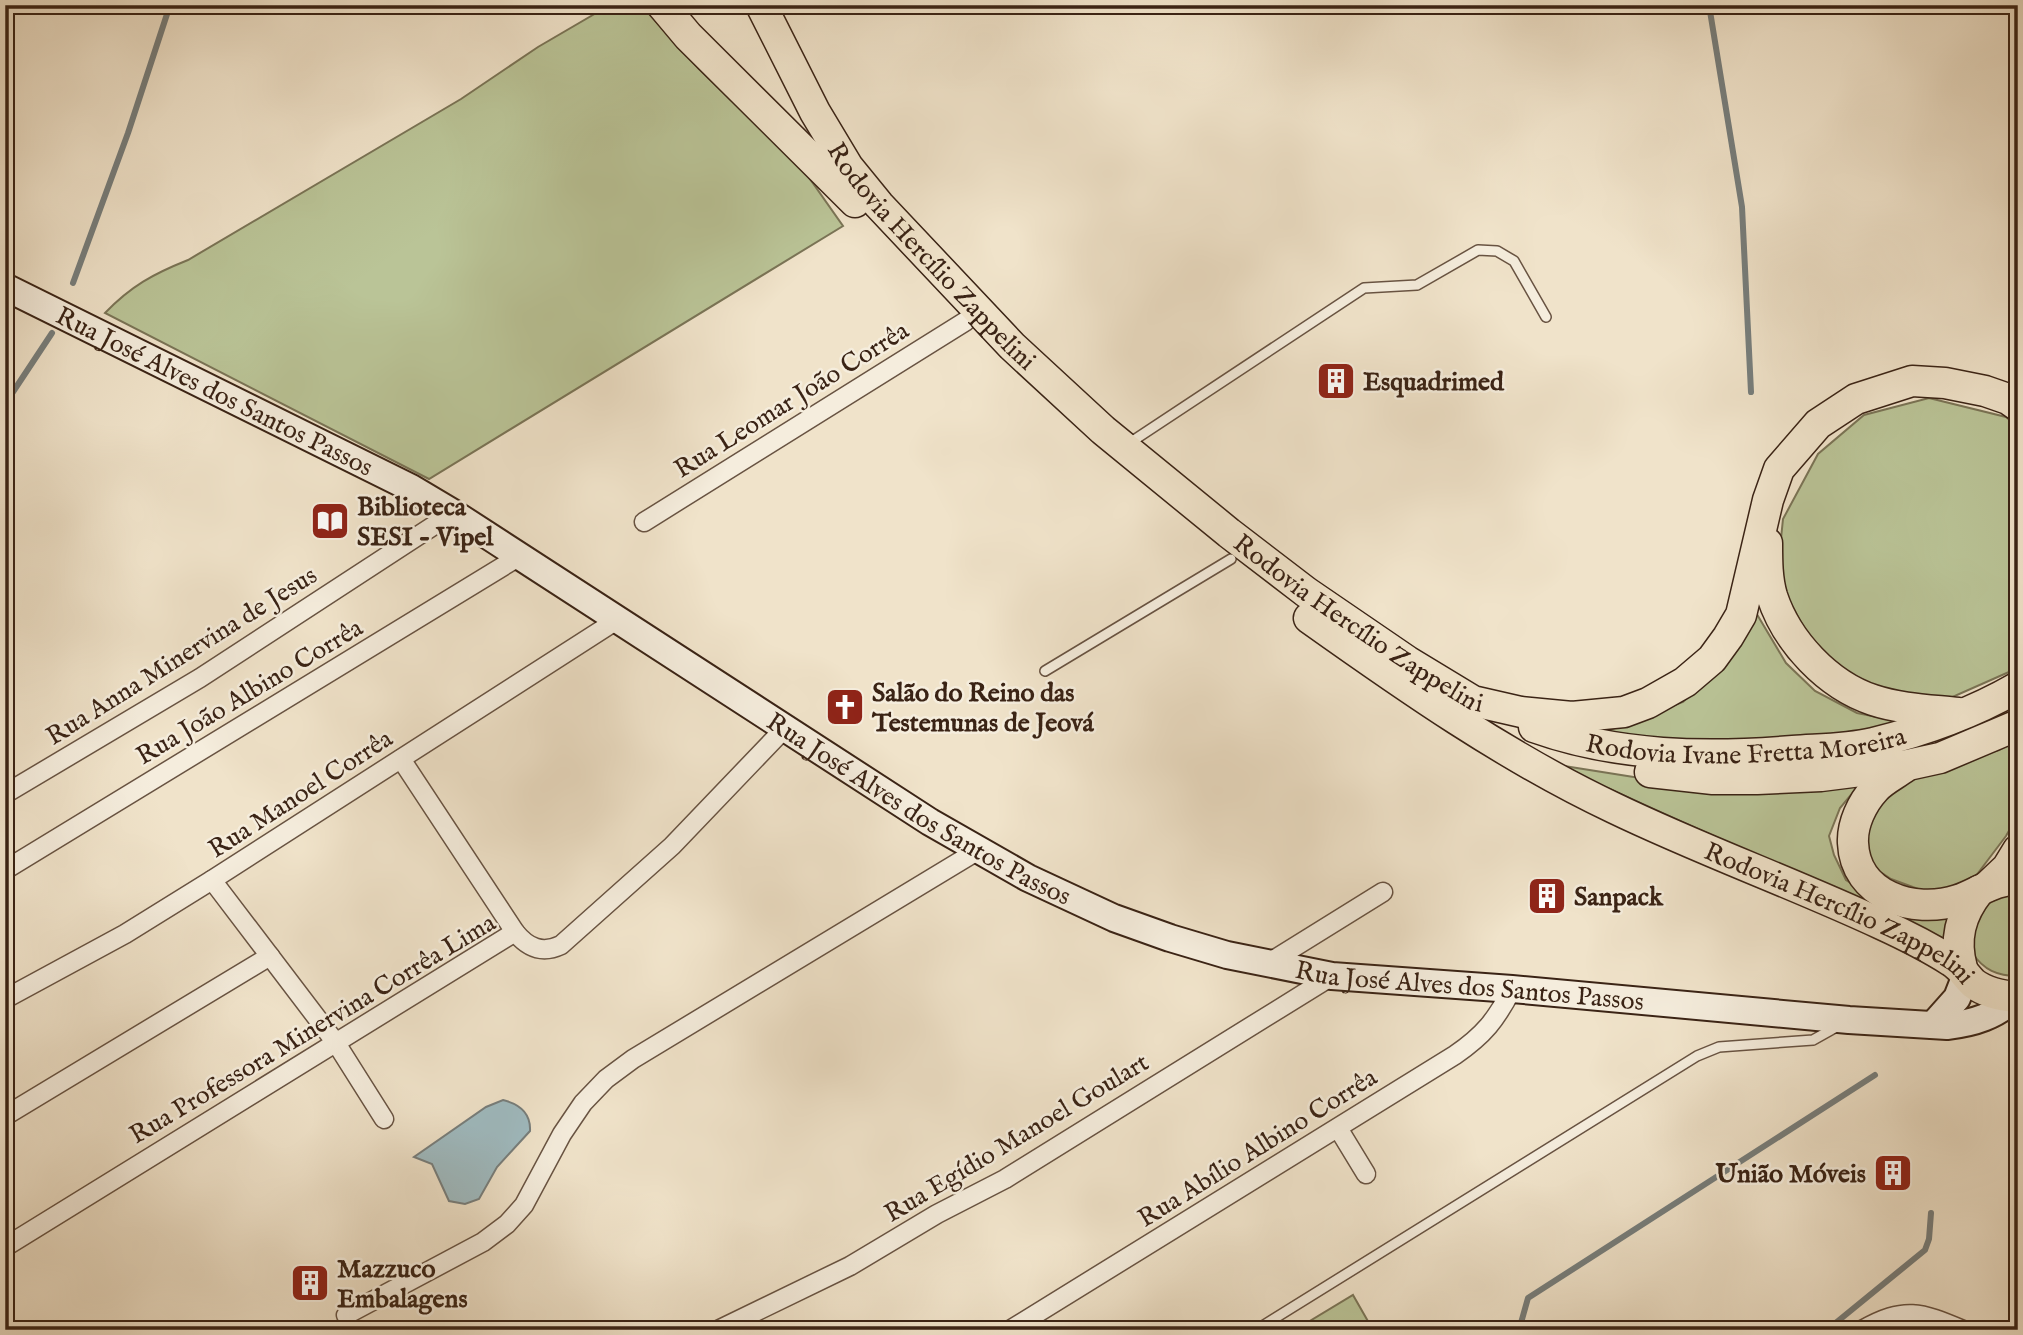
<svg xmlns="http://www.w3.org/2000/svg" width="2023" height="1335" viewBox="0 0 2023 1335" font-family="'IM FELL English',serif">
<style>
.green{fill:#bac497;stroke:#7a7456;stroke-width:2}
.water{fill:#9fbbc1;stroke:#777e7c;stroke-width:2}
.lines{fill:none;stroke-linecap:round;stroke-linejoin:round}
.stream{stroke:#777e7c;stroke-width:6}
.lane-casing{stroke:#685342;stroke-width:12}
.street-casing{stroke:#685342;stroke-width:21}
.secondary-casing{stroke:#3a2315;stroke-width:30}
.primary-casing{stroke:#3a2315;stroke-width:33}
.lane{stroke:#f5eddd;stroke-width:9}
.street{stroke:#f5eddd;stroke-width:18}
.secondary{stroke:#f5eddd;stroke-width:26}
.primary{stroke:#f0e3ca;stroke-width:30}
.labels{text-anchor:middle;stroke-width:5;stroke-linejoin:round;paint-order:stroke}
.street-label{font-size:26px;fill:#3a2315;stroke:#f5eddd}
.poi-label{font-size:26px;font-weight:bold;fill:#3a2315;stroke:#f5eddd;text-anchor:start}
</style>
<rect width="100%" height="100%" fill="#f0e3ca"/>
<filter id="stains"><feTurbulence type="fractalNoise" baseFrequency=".00286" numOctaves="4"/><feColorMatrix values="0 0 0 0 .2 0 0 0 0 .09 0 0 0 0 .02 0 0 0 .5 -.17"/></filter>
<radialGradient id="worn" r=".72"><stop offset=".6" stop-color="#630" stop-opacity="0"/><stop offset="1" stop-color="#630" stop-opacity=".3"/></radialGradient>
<g class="green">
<path d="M610,5h31l58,64 106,103 38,54 -414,253 -324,-166c26,-27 48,-39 83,-53l273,-161 77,-52z"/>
<polygon points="1929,398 2006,417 2018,427 2018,668 1939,703 1874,690 1816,650 1777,578 1783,519 1818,454 1864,415"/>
<polygon points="1755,611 1786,663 1815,691 1857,713 1913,724 1857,736 1679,744 1607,731 1683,702 1725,662"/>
<polygon points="2018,739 2018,815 2006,836 1972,881 1929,893 1891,879 1867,863 1863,835 1872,804 1901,777 1999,750"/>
<path d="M1558,765l126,20 181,-7 -25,30 -11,28 5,19 12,25 44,27 72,2 -9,34c-131,-60 -264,-116 -395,-178z"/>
<path d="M2018,888v88c-21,0 -34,-6 -46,-23l5,-50z"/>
<polygon points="1353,1295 1373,1330 1295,1330"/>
</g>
<path class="water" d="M503,1100c16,4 28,13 27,31l-33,36 -18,32 -14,5 -16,-3 -17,-37 -18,-7 72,-50z"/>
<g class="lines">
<g class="stream">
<polyline points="1709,5 1742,207 1751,392"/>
<polyline points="73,283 128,133 170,5"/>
<polyline points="5,404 52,333"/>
<polyline points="1519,1330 1528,1298 1875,1075"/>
<polyline points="1827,1330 1925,1250 1929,1239 1931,1213"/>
</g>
<g class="lane-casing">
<g id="lane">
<polyline points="1128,444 1364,288 1417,285 1478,250 1497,251 1514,261 1546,317"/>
<polyline points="1045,671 1231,559"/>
<polyline points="1256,1330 1697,1056 1719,1047 1813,1040 1838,1026"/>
</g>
</g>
<g class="street-casing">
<g id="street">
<polyline points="644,522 966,321"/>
<polyline points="401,759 515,932"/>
<polyline points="5,794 200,678 453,513"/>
<polyline points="5,870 520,556"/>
<polyline points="212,880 336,1043 384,1119"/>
<polyline points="1267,964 1383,892"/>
<polyline points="5,999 125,934 212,880 617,620"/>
<polyline points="5,1116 270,956"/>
<polyline points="1338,1128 1366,1174"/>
<path d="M5,1247l510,-315c13,16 27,22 46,13l111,-99 113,-118"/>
<polyline points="346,1315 483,1242 507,1224 524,1205 562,1134 583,1103 606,1079 633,1059 977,851"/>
<polyline points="718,1330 850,1266 937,1214 1005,1179 1332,976"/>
<path d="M1010,1330l445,-275c29,-20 41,-35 57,-66"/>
<path d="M1862,1330c43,-24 58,-18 101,0"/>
</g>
</g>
<g class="secondary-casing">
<g id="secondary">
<path id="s1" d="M5,287l406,201 42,25 477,309 98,56 86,40 56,20 57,17 105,21 180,13 337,31 98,6c27,-3 49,-10 69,-29"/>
<polyline points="1933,1025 1957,998 1966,975"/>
</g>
</g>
<g class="primary-casing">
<g id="primary">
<polyline points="662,5 688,36 855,202"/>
<path id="s2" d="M761,5l54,107 33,55 31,38 133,141 91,84 126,103 77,59 101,69 66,40 48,11 51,5 52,-5 24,-9 37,-21 27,-23 16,-22 13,-22 27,-115 11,-31 39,-45 38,-25 56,-18 33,2 40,8 23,8 10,7"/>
<path d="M1767,543c0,18 0,36 5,53 15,46 56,89 101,104 27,9 57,10 85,13"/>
<path id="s3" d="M1309,618c97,69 197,139 305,190 87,42 179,75 267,116 24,11 48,23 70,37 10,6 14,14 22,22 13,10 29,13 45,14"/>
<path id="s4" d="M1534,727c84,30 172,31 259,24 27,-2 54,-2 80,-8 50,-12 100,-30 145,-56"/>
<path d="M1905,767c-9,7 -22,13 -30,22 -13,14 -23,35 -22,54 2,52 60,72 105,57 21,-7 36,-21 60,-20"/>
<polyline points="1650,772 1713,779 1757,779 1821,776 1908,765 1940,758 2018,725"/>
<polyline points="1988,886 2007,868 2018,850"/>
<path d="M1962,968c-8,-29 -2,-53 17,-77"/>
</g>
</g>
<use href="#lane" class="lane"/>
<use href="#street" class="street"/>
<use href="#secondary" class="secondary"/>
<use href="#primary" class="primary"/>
</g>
<defs>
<g id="building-square" transform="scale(2.0125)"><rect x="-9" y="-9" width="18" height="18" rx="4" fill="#8f2418" stroke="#f5eddd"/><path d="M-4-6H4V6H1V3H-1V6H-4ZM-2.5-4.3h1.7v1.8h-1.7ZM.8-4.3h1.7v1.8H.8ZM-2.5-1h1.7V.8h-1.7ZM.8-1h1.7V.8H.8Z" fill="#fff"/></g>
<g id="library-square" transform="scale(2.0125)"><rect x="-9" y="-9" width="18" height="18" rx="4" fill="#8f2418" stroke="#f5eddd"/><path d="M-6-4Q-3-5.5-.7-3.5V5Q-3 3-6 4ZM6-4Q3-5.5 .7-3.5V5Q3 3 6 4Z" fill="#fff"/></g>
<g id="church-square" transform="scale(2.0125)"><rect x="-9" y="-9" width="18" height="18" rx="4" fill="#8f2418" stroke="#f5eddd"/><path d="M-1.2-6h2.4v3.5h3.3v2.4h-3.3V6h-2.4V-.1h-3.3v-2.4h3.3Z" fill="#fff"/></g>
</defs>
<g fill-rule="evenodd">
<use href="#building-square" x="1336" y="381"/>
<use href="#library-square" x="330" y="521"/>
<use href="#church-square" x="845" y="707"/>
<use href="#building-square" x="1547" y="896"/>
<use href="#building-square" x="1893" y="1173"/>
<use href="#building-square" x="310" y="1283"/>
</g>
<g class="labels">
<g class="street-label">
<text dy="9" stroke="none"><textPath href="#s2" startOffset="306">Rodovia Hercílio Zappelini</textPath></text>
<text dy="9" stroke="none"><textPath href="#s1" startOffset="234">Rua José Alves dos Santos Passos</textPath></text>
<text transform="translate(791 399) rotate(-32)" y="9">Rua Leomar João Corrêa</text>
<text dy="9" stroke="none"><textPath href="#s2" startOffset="872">Rodovia Hercílio Zappelini</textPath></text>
<text transform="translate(181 655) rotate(-32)" y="9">Rua Anna Minervina de Jesus</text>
<text transform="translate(249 691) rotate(-31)" y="9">Rua João Albino Corrêa</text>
<text dy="9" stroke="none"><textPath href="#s4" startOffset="215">Rodovia Ivane Fretta Moreira</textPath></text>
<text transform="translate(300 793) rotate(-33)" y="9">Rua Manoel Corrêa</text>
<text dy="9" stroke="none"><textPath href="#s1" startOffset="1054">Rua José Alves dos Santos Passos</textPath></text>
<text dy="9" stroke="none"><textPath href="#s3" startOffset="609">Rodovia Hercílio Zappelini</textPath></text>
<text dy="9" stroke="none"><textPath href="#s1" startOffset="1642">Rua José Alves dos Santos Passos</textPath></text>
<text transform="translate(312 1028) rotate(-31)" y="9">Rua Professora Minervina Corrêa Lima</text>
<text transform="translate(1016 1137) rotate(-31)" y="9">Rua Egídio Manoel Goulart</text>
<text transform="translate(1257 1147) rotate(-32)" y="9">Rua Abílio Albino Corrêa</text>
</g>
<g class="poi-label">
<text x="1363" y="390">Esquadrimed</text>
<text x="357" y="515">Biblioteca<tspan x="357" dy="30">SESI - Vipel</tspan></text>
<text x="872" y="701">Salão do Reino das<tspan x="872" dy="30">Testemunas de Jeová</tspan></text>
<text x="1574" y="905">Sanpack</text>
<text x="1866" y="1182" text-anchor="end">União Móveis</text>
<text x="337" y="1277">Mazzuco<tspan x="337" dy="30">Embalagens</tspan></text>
</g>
</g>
<rect width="2023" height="1335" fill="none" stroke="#f0e3ca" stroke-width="28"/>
<rect x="7" y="7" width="2009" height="1321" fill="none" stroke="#3a2315" stroke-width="3.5"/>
<rect x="14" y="14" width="1995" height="1307" fill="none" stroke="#3a2315" stroke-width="2"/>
<rect width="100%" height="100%" filter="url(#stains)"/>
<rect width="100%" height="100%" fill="url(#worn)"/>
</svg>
